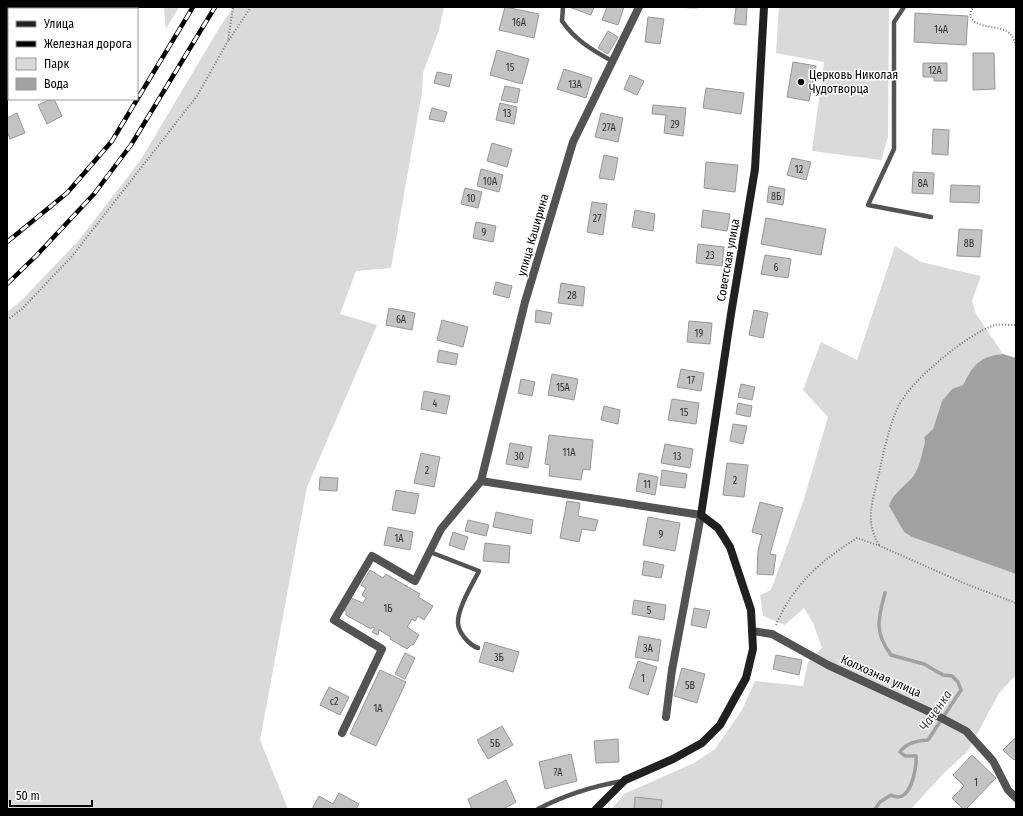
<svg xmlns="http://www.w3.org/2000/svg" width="1023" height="816" viewBox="0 0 1023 816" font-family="'Fira Sans Condensed',sans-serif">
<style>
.green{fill:#dadada}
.water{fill:#a1a1a1}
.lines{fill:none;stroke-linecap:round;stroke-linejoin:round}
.stream{stroke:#a1a1a1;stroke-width:3.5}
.building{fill:#c3c3c3;stroke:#979797}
.path{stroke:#757575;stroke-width:2;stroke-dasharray:1 2;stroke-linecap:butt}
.lane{stroke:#535353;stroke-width:4.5}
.street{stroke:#535353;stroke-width:8}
.secondary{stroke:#202020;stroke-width:8}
.rail-casing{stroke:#000;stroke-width:4.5}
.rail{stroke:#fff;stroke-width:3;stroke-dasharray:9;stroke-linecap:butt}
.poi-dot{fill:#000;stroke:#fff;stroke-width:1.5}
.labels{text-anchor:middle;stroke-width:3;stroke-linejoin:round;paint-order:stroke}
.number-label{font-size:10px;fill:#313131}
.poi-label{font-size:12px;fill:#000;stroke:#fff;text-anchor:start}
.street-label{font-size:12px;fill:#000;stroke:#fff}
.water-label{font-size:13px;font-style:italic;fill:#424242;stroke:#fff}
</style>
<rect width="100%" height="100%" fill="#fff"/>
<g class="green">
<polygon points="165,7 179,7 166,29 164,9"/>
<polygon points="234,7 444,7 439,30 423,73 422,92 391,268 356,271 340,314 377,325 307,487 260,740 288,809 7,809 7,312 19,303 79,240 140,161 221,25"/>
<polygon points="779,7 889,7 888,137 881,160 812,151 824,62 776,53"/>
<path d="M895,246l26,16 60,14 -9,25 4,13 27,40c-22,2 -31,12 -40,31l-11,4 -10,12 -9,28 -9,8 1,5c-3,10 -5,24 -11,33 -8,11 -21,18 -25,31l15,26 8,5 104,37v101l-17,18 -31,58 -25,23 -32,35h-299l12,-15 70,-31 21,-14 27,-39 13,-29 48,5 5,-24 14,-14 -9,-25 -9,-15 -19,17 -22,-9 -3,-21 11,-5 32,-88 25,-85 -25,-27 18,-48 36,18z"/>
</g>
<path class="water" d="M1003,354l13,4v216l-104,-37 -8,-5 -15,-26c4,-14 17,-20 25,-31 6,-9 8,-23 11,-33l-1,-5 9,-8 9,-28 10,-12 11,-4c10,-20 17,-29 40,-31z"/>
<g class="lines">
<path class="stream" d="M875,809l5,-7 11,-7c19,11 26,-26 25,-39h-11l-5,-4c7,-10 17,-11 28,-12l33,-50 -3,-8 -6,-6 -9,-1 -19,-11 -33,-9c-17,-23 -13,-36 -6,-62"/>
</g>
<g class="building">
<polygon points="505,7 539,14 534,38 499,30"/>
<polygon points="569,7 594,7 591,15"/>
<polygon points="607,7 624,7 618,25 602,20"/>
<polygon points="671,7 697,7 697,8"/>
<polygon points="736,7 747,7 746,25 734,24"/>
<polygon points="915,13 968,16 966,45 914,42"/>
<polygon points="648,17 664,19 660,44 645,42"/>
<polygon points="608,31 618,37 608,54 598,48"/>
<polygon points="497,50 529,59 522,84 490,75"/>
<polygon points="973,53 994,53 995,89 973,90"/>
<polygon points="793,62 816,66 809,101 787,97"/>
<polygon points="923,63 947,63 947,81 934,81 934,77 923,77"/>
<polygon points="564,69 592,78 586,98 557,89"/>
<polygon points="437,72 452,75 449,87 434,83"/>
<polygon points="630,75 644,81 637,95 624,89"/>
<polygon points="505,86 520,89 517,103 501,100"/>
<polygon points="706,88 744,93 741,114 703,108"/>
<polygon points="51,99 54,99 62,116 47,124 38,105"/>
<polygon points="500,103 517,107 514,124 496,120"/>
<polygon points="653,105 686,108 683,136 664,133 666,115 652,114"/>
<polygon points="432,108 447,112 444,122 429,119"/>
<polygon points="17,113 25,133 10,139 7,131 7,118"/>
<polygon points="601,113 623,118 618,142 595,137"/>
<polygon points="933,129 949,130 948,155 932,154"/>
<polygon points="492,143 512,149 507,167 487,161"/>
<polygon points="604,155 618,158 614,180 599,178"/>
<polygon points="792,158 811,162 806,180 787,175"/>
<polygon points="706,162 738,165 735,192 704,188"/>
<polygon points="481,169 503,175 499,192 477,186"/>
<polygon points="913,172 934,173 933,194 912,193"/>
<polygon points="951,185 980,186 979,203 950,202"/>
<polygon points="769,186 785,189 783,205 767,202"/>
<polygon points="465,188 482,192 478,208 461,204"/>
<polygon points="592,202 607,204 603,235 587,232"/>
<polygon points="635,210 655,214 653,231 632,227"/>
<polygon points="703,210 730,214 727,231 701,227"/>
<polygon points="766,218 826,229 821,255 761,244"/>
<polygon points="476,222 496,226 493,242 473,238"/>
<polygon points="959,229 982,230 980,257 957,256"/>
<polygon points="698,244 724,247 722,266 696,263"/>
<polygon points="765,255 791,259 788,278 761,274"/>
<polygon points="496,282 512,286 509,298 493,294"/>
<polygon points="561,283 585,287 583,306 558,303"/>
<polygon points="389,308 415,313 412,330 386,325"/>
<polygon points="536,310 552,313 550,324 535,322"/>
<polygon points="754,310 768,313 763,338 749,335"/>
<polygon points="442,320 468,327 463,347 437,340"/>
<polygon points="689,321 712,323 710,344 687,342"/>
<polygon points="439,350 458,354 456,365 437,362"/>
<polygon points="681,369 704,373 701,391 677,387"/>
<polygon points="552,374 578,379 574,400 548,395"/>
<polygon points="521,379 535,382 532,396 518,393"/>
<polygon points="741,384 755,387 752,400 738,397"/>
<polygon points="424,391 450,396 446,414 421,409"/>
<polygon points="672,399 699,403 696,424 668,420"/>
<polygon points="738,403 752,406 750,417 736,414"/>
<polygon points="604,406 620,410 618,424 601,420"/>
<polygon points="733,424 747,426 743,444 730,441"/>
<polygon points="549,435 593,440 590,470 583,469 581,480 549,476 550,465 545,464"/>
<polygon points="510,443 532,447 528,468 506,464"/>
<polygon points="665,444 693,449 690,468 661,463"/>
<polygon points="421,453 440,457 434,487 414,483"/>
<polygon points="727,463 748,465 744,497 723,495"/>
<polygon points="662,470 687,474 685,488 660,485"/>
<polygon points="639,473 658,477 655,495 636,491"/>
<polygon points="320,477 338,478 337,491 319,490"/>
<polygon points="396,490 419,494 415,514 392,510"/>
<polygon points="567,501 580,503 578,516 598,520 595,531 582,529 579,542 560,538"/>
<polygon points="760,502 783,508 770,554 776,555 773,575 757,574 758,551 762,535 752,532"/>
<polygon points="496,512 533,520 531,534 493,527"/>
<polygon points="648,517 680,523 675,551 643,545"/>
<polygon points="468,520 489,525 486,536 465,531"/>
<polygon points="388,527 413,532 410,550 384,545"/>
<polygon points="453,532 468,537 464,550 449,545"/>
<polygon points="485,543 510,546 509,563 483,561"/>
<polygon points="644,561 664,565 661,578 642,575"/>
<polygon points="370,570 383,578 386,574 420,594 418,597 433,606 424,620 418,616 415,621 412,619 407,627 419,635 413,645 411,645 407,649 390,639 391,637 379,630 378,635 372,632 375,628 372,627 371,629 346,615 346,611 344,610 351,598 363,603 366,598 362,595 366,588 361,585"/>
<polygon points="634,600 666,605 664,620 632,614"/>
<polygon points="694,608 710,611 706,628 691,625"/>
<polygon points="639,636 661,640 658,661 635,657"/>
<polygon points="485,642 519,652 513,672 479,662"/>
<polygon points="405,653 415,658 405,679 395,674"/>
<polygon points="776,655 802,660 799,675 773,669"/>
<polygon points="638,661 657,667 648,695 629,688"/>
<polygon points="682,668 705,674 697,703 674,696"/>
<polygon points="380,670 406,682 376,746 350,734"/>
<polygon points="329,687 349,697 340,715 320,705"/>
<polygon points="502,726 513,745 488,759 477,740"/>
<polygon points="1016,737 1016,758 1014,760 1003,750"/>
<polygon points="618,739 619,762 596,763 594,741"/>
<polygon points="571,754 577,781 545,789 539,762"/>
<polygon points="972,755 996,778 966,809 963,809 952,798 964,786 953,775"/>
<polygon points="506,780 516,802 503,809 472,809 468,799"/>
<polygon points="339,793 359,804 356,809 312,809 319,796 333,804"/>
<polygon points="635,797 662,800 661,809 634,809"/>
</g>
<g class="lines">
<g class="path">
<path d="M975,7l-4,3 -1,6c2,3 4,6 7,7 16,8 35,0 39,24"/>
<polyline points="229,40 251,7"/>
<polyline points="7,320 22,309 73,255 197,96 228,41 233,7"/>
<path d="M879,545c-14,-24 -7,-41 -1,-67 5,-23 10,-49 20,-71 12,-26 69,-73 97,-82 6,-1 15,0 21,0"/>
<path d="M776,625c17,-40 44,-64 81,-87l23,8 86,38 50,19"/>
</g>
<g class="lane">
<path d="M563,7l-1,14c13,19 30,29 50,40"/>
<polyline points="904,7 894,22 894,149 868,205 931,217"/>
<path d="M430,552l49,19c-6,12 -22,38 -21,52 0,5 3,10 6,14 4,5 8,9 14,11"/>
<path d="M538,809c27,-14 55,-23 85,-28"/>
</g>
<g class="street">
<polyline points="25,9 30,7"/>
<polyline points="7,16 9,15"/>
<polyline points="481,481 701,515 672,670 666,717"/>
<polyline points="752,631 772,634 828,665 930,712 966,731 993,761 1008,790 1016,798"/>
<polyline points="342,733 382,649 334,620 372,556 415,581 441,529 481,481 525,302 573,142 639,7"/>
</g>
<polyline class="secondary" points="596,809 625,780 673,759 702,743 720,725 746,678 753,649 751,610 730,547 718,528 701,515 731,314 755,169 764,7"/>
<g class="rail-casing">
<g id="rail">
<polyline points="7,242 67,193 112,141 193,7"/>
<polyline points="7,284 36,256 94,194 131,145 215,7"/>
</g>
</g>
<use href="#rail" class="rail"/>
</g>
<circle class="poi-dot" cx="801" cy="82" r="4"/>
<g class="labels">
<g class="number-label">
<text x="519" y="26">16А</text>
<text x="941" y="33">14А</text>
<text x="510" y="71">15</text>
<text x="935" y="74">12А</text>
<text x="575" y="88">13А</text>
<text x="507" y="117">13</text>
<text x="675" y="128">29</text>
<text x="609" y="131">27А</text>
<text x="799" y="173">12</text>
<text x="490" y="185">10А</text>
<text x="923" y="187">8А</text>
<text x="776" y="200">8Б</text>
<text x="471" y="202">10</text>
<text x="597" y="222">27</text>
<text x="484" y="236">9</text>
<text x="969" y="247">8В</text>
<text x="710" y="259">23</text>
<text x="776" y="271">6</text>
<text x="572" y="299">28</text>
<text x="401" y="323">6А</text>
<text x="699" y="337">19</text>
<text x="691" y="384">17</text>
<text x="563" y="391">15А</text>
<text x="435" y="407">4</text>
<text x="684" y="416">15</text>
<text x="569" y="456">11А</text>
<text x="519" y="460">30</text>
<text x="677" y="460">13</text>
<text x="427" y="474">2</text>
<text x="735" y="484">2</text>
<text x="647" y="488">11</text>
<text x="661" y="538">9</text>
<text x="399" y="542">1А</text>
<text x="388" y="612">1Б</text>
<text x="649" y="614">5</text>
<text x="648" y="652">3А</text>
<text x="499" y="661">3Б</text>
<text x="643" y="682">1</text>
<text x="690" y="689">5В</text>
<text x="334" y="705">с2</text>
<text x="378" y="712">1А</text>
<text x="495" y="747">5Б</text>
<text x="558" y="776">7А</text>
<text x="976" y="786">1</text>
</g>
<g class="poi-label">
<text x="809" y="79">Церковь Николая<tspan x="809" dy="14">Чудотворца</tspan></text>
</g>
<g class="street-label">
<text transform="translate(533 235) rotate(-74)" y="4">улица Каширина</text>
<text transform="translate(728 260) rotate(-80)" y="4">Советская улица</text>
<text transform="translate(881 676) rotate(24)" y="4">Колхозная улица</text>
</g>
<g class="water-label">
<text transform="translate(935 710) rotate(-55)" y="5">Чаченка</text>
</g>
</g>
<rect width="1023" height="816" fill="none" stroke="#000000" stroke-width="16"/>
<rect x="8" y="8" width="130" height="92" fill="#ffffff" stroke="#999999"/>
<rect x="16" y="21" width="20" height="6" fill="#202020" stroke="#999999"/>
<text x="44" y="28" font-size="12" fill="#000000">Улица</text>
<rect x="16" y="41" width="20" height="6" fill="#000000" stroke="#999999"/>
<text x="44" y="48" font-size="12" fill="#000000">Железная дорога</text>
<rect x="16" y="58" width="20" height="12" fill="#dadada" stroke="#999999"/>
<text x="44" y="68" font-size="12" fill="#000000">Парк</text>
<rect x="16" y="78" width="20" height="12" fill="#a1a1a1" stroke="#999999"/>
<text x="44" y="88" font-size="12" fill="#000000">Вода</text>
<path d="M10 800v6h82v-6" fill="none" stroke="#000000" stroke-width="2"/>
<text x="16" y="800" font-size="12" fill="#000000" stroke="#ffffff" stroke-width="3" paint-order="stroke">50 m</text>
</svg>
